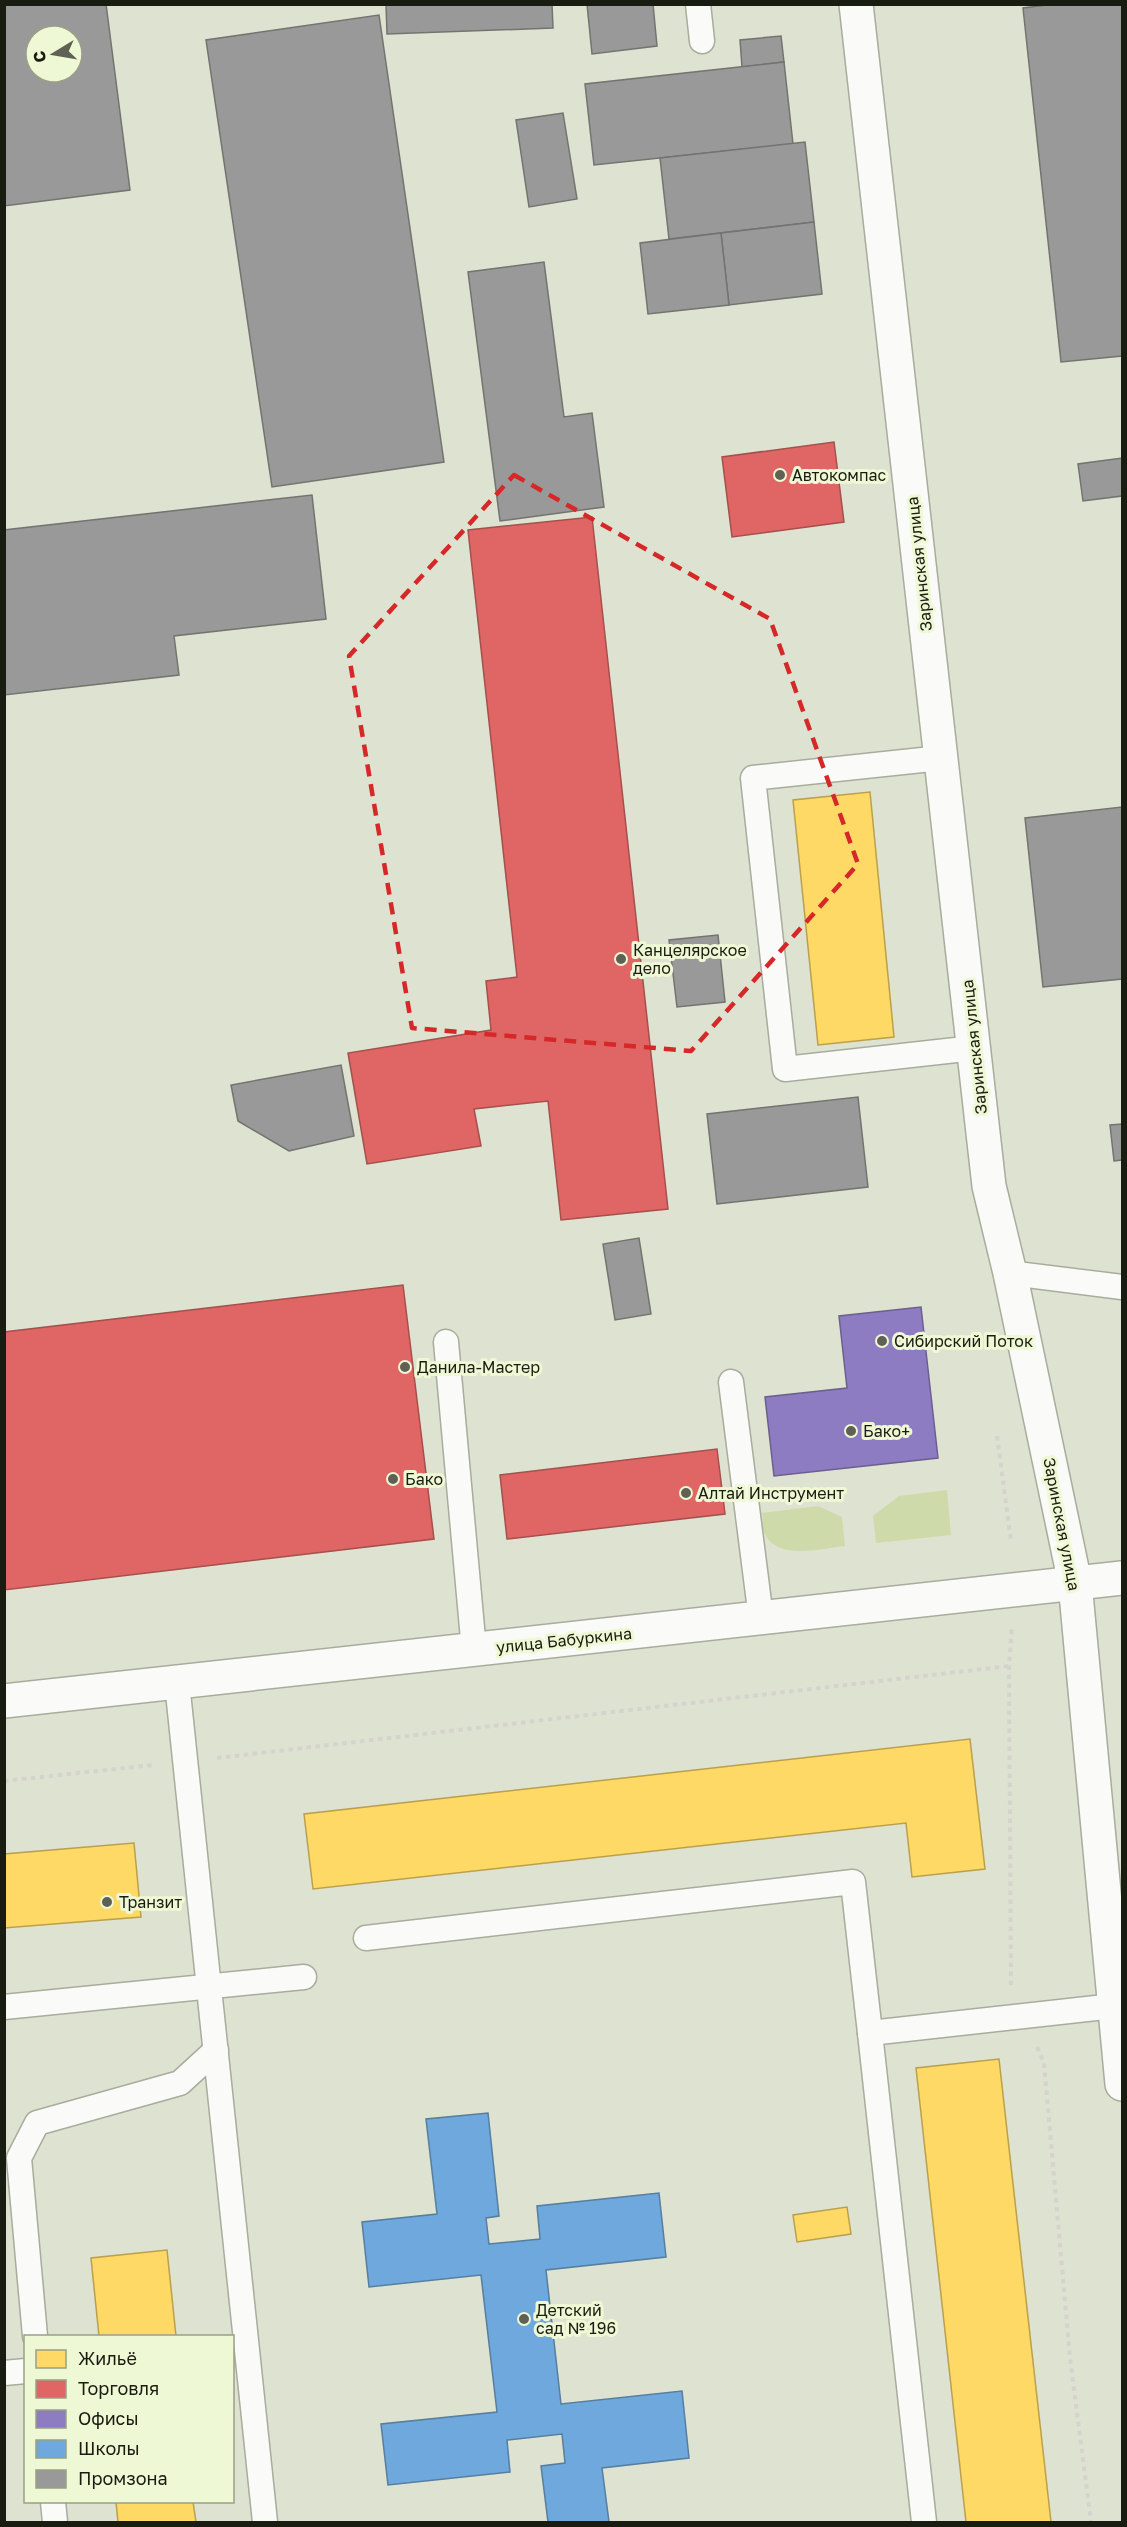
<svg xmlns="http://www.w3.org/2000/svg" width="1127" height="2527" viewBox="0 0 1127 2527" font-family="'Golos Text',sans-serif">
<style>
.green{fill:#cfdaab}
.homes{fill:#ffd966;stroke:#baa04c;stroke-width:1.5}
.shops{fill:#e06666;stroke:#a4504c;stroke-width:1.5}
.offices{fill:#8e7cc3;stroke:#6b5f8d;stroke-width:1.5}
.schools{fill:#6fa8dc;stroke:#557e9f;stroke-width:1.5}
.industry{fill:#999;stroke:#737470;stroke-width:1.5;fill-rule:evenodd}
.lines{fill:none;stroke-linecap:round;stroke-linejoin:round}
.lane-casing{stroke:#a8ac9d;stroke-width:27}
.street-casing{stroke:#a8ac9d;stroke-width:36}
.path{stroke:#d3d4ce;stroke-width:4;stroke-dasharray:4.5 4.5;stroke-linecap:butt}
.lane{stroke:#fafbf8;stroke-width:24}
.street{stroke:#fafbf8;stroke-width:33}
.marked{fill:none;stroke:#d62828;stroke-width:4.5;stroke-dasharray:12 8;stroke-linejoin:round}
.poi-dot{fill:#5e6153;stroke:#eef8d5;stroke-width:2}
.labels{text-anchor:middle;stroke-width:6;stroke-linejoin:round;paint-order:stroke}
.poi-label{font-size:16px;fill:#191c10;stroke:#eef8d5;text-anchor:start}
.street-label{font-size:16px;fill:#191c10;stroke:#eef8d5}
</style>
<rect width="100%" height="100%" fill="#dee2d0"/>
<g class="green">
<polygon points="947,1490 951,1535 876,1543 873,1516 899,1496"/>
<path d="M818,1506l24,11 3,29c-23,2 -69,16 -81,-14 -2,-5 -1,-13 -2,-19z"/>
</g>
<g class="homes">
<polygon points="870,792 894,1037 818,1045 793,800"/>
<polygon points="970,1739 985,1869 912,1877 906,1823 313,1889 304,1814"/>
<polygon points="134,1843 141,1917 4,1928 4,1854"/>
<polygon points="999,2059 1051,2522 966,2522 916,2068"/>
<polygon points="847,2207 851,2234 797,2242 793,2215"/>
<polygon points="167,2250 176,2336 99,2336 91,2258"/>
<polygon points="116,2502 193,2502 196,2522 118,2522"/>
</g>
<g class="shops">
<polygon points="834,442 844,522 732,537 722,457"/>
<polygon points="592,517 668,1209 561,1220 548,1101 474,1109 481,1146 367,1164 348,1053 491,1030 486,981 517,977 468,530"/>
<polygon points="403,1285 434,1539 4,1590 4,1332"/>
<polygon points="717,1449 725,1514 507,1539 500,1475"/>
</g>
<polygon class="offices" points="921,1307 938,1458 774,1476 765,1397 847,1388 839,1316"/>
<polygon class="schools" points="488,2113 499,2216 486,2218 489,2244 540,2239 537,2206 659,2193 666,2257 546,2270 561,2404 682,2391 689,2458 602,2468 609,2522 548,2522 541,2466 565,2463 562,2434 507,2440 510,2472 388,2485 381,2424 497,2412 481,2275 369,2287 362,2222 437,2214 426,2119"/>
<g class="industry">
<path d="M4,4h102l24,186 -126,16zM36,36h36v36h-36z"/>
<polygon points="386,4 552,4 553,28 387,34"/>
<polygon points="587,4 653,4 657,46 592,54"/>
<polygon points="1054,4 1122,4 1122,356 1061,362 1023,8"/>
<polygon points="379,15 444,462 272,487 206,40"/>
<polygon points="781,36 784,62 742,67 740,40"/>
<polygon points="784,62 793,144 594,165 585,84"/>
<polygon points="563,113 577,199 529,207 516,120"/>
<polygon points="805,142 814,222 669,239 660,158"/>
<polygon points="814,222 822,294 729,305 721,233"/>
<polygon points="721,233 729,305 648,314 640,243"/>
<polygon points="544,262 564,417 592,413 604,507 500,521 468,272"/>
<polygon points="1122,458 1122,496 1083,501 1078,464"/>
<polygon points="312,495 326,619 174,636 179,675 4,695 4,530"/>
<polygon points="1122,807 1122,979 1043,987 1025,818"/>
<polygon points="718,935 725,1002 677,1007 669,940"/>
<polygon points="341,1065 354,1136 289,1151 238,1121 231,1085"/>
<polygon points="858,1097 868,1187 717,1204 707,1114"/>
<polygon points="1122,1124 1122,1160 1114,1161 1110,1125"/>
<polygon points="639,1238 651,1314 615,1320 603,1244"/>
</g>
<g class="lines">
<g class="lane-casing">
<g id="lane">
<polyline points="698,4 702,41"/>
<polyline points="941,758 753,778 785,1069 974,1048"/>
<polyline points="1010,1273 1122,1287"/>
<polyline points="446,1342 474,1650"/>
<polyline points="731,1382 761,1618"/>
<polyline points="177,1683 265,2522"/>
<polyline points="366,1938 853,1882 870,2033"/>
<polyline points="4,2007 304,1977"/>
<polyline points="35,2336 19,2158 37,2123 180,2083 216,2050"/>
<polyline points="4,2373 26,2371"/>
<polyline points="53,2502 55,2522"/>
<polyline points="924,2522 870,2033 1114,2006"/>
</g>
</g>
<g class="street-casing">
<g id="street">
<polyline points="856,4 989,1186 1010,1273 1075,1583 1122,2084"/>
<polyline points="4,1701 1122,1578"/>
</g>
</g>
<g class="path">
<polyline points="997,1436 1011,1541"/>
<polyline points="217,1758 1009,1666"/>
<polyline points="4,1781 153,1765"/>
<polyline points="1011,1985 1009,1666 1012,1626"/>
<polyline points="1037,2047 1044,2063 1070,2358 1091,2522"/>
</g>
<use href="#lane" class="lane"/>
<use href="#street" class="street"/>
</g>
<path class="marked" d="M514,475l256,144 88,245 -167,187 -279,-23 -63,-372z"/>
<g class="poi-dot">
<circle cx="780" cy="475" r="6"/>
<circle cx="621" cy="959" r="6"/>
<circle cx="882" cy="1341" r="6"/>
<circle cx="405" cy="1367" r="6"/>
<circle cx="851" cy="1431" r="6"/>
<circle cx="393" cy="1479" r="6"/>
<circle cx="686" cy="1493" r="6"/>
<circle cx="107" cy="1902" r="6"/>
<circle cx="524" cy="2319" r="6"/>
</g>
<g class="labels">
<g class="poi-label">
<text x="792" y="481">Автокомпас</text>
<text x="633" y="956">Канцелярское<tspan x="633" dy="18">дело</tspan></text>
<text x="894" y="1347">Сибирский Поток</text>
<text x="417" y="1373">Данила-Мастер</text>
<text x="863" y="1437">Бако+</text>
<text x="405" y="1485">Бако</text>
<text x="698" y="1499">Алтай Инструмент</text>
<text x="119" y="1908">Транзит</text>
<text x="536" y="2316">Детский<tspan x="536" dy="18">сад № 196</tspan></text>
</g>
<g class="street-label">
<text transform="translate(919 564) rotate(-96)" y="6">Заринская улица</text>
<text transform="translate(974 1047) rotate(-96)" y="6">Заринская улица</text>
<text transform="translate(1062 1524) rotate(79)" y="6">Заринская улица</text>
<text transform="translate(564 1640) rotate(-6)" y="6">улица Бабуркина</text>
</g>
</g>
<rect width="1127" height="2527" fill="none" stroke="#191c10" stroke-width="12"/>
<rect x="24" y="2335" width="210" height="168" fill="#eef8d5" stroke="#99a086" stroke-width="1.5"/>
<rect x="36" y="2350" width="30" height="18" fill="#ffd966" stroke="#99a086" stroke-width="1.5"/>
<text x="78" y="2365" font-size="18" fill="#191c10">Жильё</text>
<rect x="36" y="2380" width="30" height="18" fill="#e06666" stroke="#99a086" stroke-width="1.5"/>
<text x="78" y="2395" font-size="18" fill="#191c10">Торговля</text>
<rect x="36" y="2410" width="30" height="18" fill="#8e7cc3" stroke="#99a086" stroke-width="1.5"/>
<text x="78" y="2425" font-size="18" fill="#191c10">Офисы</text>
<rect x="36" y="2440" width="30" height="18" fill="#6fa8dc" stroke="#99a086" stroke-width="1.5"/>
<text x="78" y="2455" font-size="18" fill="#191c10">Школы</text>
<rect x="36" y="2470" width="30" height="18" fill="#999999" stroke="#99a086" stroke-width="1.5"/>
<text x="78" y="2485" font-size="18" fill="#191c10">Промзона</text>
<g transform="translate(54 54) rotate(259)"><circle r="28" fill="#eef8d5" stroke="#99a086" stroke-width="1.5"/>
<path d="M0-4.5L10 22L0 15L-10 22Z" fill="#5e6153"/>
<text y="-9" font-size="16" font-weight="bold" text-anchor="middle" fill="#191c10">С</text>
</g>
</svg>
